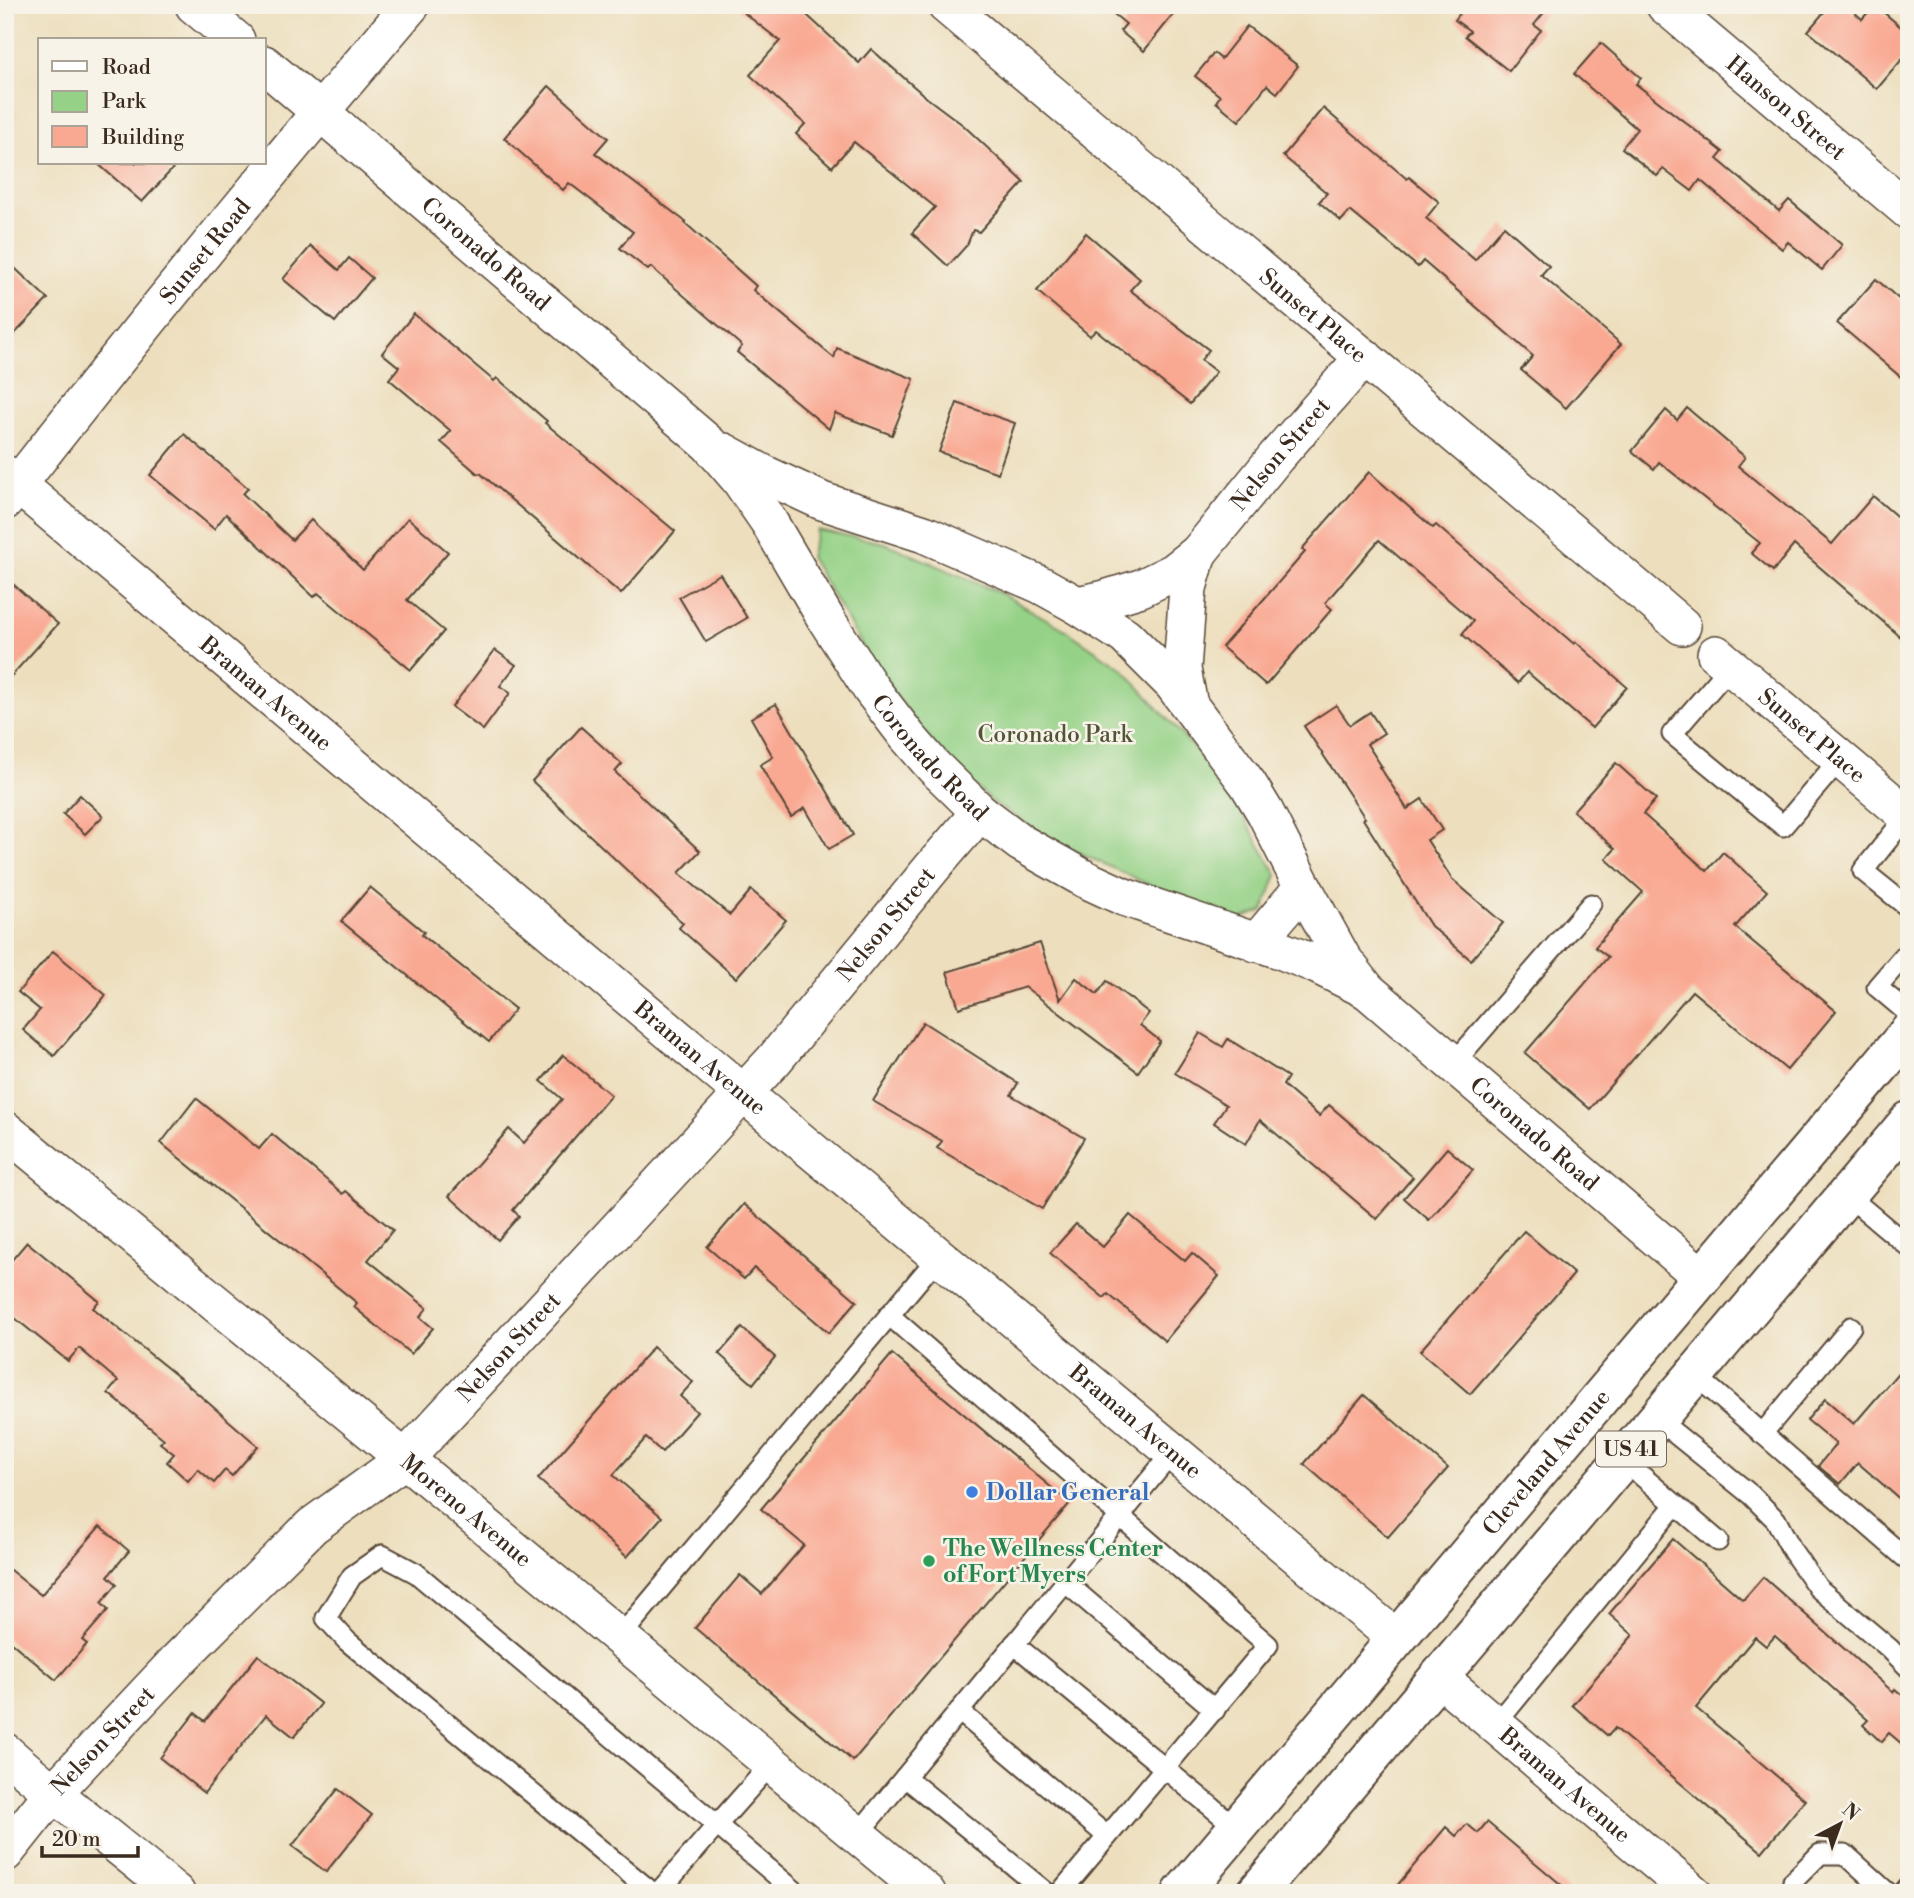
<svg xmlns="http://www.w3.org/2000/svg" width="1914" height="1898" viewBox="0 0 1914 1898" font-family="'Libre Bodoni',serif">
<style>
.green{fill:#95d287;stroke:#687e52;stroke-width:2}
.building{fill:#f9a892}
.lines{fill:none;stroke-linecap:round;stroke-linejoin:round}
.lane-casing{stroke:#564536;stroke-width:23}
.street-casing{stroke:#564536;stroke-width:40}
.primary-casing{stroke:#564536;stroke-width:42}
.lane{stroke:#fff;stroke-width:19}
.street{stroke:#fff;stroke-width:37}
.primary{stroke:#fff;stroke-width:38}
.shop-dot{fill:#3f7fe0;stroke:#f7f3e8;stroke-width:2.5}
.leisure-dot{fill:#2e9e5b;stroke:#f7f3e8;stroke-width:2.5}
.labels{text-anchor:middle;stroke-width:5;stroke-linejoin:round;paint-order:stroke}
.shield{fill:#f7f3e8;stroke:#73665b;stroke-width:2}
.shield-label{font-size:21px;font-weight:bold;fill:#3b2a1e}
.street-label{font-size:23px;fill:#3b2a1e;stroke:#f7f3e8}
.park-label{font-size:23px;fill:#525438;stroke:#f7f3e8}
.shop-label{font-size:23px;font-weight:bold;fill:#366cbe;stroke:#f7f3e8;text-anchor:start}
.leisure-label{font-size:23px;font-weight:bold;fill:#27864d;stroke:#f7f3e8;text-anchor:start}
</style>
<rect width="100%" height="100%" fill="#f7f3e8"/>
<filter id="ink" filterUnits="userSpaceOnUse"><feTurbulence type="fractalNoise" baseFrequency=".0143" numOctaves="2"/><feDisplacementMap in="SourceGraphic" scale="14" xChannelSelector="R" yChannelSelector="G"/><feConvolveMatrix kernelMatrix="1 2 1 2 8 2 1 2 1" color-interpolation-filters="sRGB"/></filter>
<filter id="wash" filterUnits="userSpaceOnUse"><feTurbulence type="fractalNoise" baseFrequency=".00686" numOctaves="4" result="noise"/><feDisplacementMap in="SourceGraphic" scale="28" xChannelSelector="R" yChannelSelector="G"/><feGaussianBlur stdDeviation="1.57" result="paint"/><feColorMatrix in="noise" values="0 0 0 0 0 0 0 0 0 0 0 0 0 0 0 0 0 1.4 0 .05"/><feComposite in="paint" operator="in"/></filter>
<g filter="url(#wash)">
<rect width="100%" height="100%" fill="#eddfbe"/>
<polygon class="green" points="817,530 885,543 1002,594 1064,629 1124,670 1223,781 1277,875 1263,911 1231,922 1053,841 994,803 951,766 881,677 810,557"/>
<g id="blocks">
<g class="building">
<polygon points="734,5 796,5 859,63 871,49 927,98 963,125 1024,182 979,232 973,230 967,245 948,266 912,233 935,207 854,142 832,167 796,134 805,124 750,75 780,41"/>
<polygon points="1103,5 1181,5 1144,51 1120,31 1126,24"/>
<polygon points="1466,5 1550,5 1534,25 1541,30 1509,71 1465,36 1470,31 1455,20"/>
<polygon points="1830,5 1846,5 1862,19 1875,5 1909,34 1909,51 1877,89 1808,31"/>
<polygon points="1247,26 1298,66 1277,93 1267,85 1239,121 1216,102 1220,96 1195,76 1214,53 1221,59"/>
<polygon points="1601,43 1641,78 1636,84 1723,152 1717,159 1779,211 1789,200 1842,245 1822,270 1788,242 1782,249 1700,180 1692,191 1663,169 1657,176 1622,148 1637,129 1574,74"/>
<polygon points="549,86 608,138 595,153 686,222 685,223 756,286 753,290 834,358 837,348 914,379 892,435 835,413 829,429 737,352 742,346 651,267 648,270 620,248 633,232 569,183 563,190 504,138"/>
<polygon points="1323,108 1407,179 1409,177 1439,202 1426,218 1475,260 1504,226 1549,266 1541,275 1621,344 1566,408 1521,370 1533,356 1423,261 1418,267 1350,211 1341,221 1319,202 1327,193 1283,156"/>
<polygon points="97,163 178,163 142,202"/>
<polygon points="1086,233 1140,279 1130,290 1209,350 1201,360 1216,372 1190,404 1096,330 1090,336 1037,291"/>
<polygon points="311,246 339,270 349,258 372,278 335,322 283,279"/>
<polygon points="5,259 48,299 5,344"/>
<polygon points="1876,279 1909,308 1909,384 1837,323"/>
<polygon points="414,314 494,381 497,378 547,421 545,423 675,531 621,594 480,473 478,474 441,442 451,431 389,379 399,367 382,353"/>
<polygon points="957,403 1015,423 998,473 939,452"/>
<polygon points="1687,408 1745,457 1738,466 1832,544 1873,496 1909,527 1909,644 1794,545 1773,571 1751,553 1760,543 1659,462 1654,469 1632,451 1666,410 1677,420"/>
<polygon points="184,434 248,488 243,494 292,540 311,520 363,570 408,518 448,552 407,600 444,631 411,670 318,593 314,597 226,514 214,529 150,475"/>
<polygon points="1369,472 1433,528 1436,525 1574,644 1576,642 1627,687 1592,728 1527,672 1518,683 1462,634 1473,621 1379,540 1325,603 1332,609 1266,685 1222,647 1305,552 1302,549"/>
<polygon points="720,574 747,618 706,642 679,597"/>
<polygon points="5,577 58,624 5,683"/>
<polygon points="495,650 516,665 500,686 510,693 483,730 452,707"/>
<polygon points="776,704 853,835 829,849 805,808 791,817 760,765 773,757 751,718"/>
<polygon points="1336,705 1350,725 1370,712 1384,733 1367,744 1382,767 1380,767 1407,809 1422,799 1442,830 1427,840 1452,879 1503,923 1471,960 1431,926 1363,819 1365,818 1304,726"/>
<polygon points="581,727 622,764 615,772 700,851 679,873 730,915 751,890 786,920 736,978 679,928 683,923 532,781"/>
<polygon points="1616,763 1656,799 1643,814 1707,871 1723,852 1767,891 1735,927 1836,1011 1787,1070 1692,991 1590,1109 1525,1053 1608,957 1595,947 1643,892 1606,859 1615,849 1573,811"/>
<polygon points="80,795 103,816 85,834 63,814"/>
<polygon points="370,887 424,932 422,935 515,1009 489,1042 341,921"/>
<polygon points="1040,943 1060,1000 1076,978 1097,994 1107,981 1149,1013 1140,1025 1160,1041 1138,1072 1025,987 959,1008 947,972"/>
<polygon points="53,951 106,995 54,1056 23,1030 40,1010 18,992"/>
<polygon points="923,1022 1018,1083 1011,1095 1084,1138 1042,1209 937,1148 942,1141 873,1101"/>
<polygon points="1200,1033 1223,1047 1228,1039 1288,1077 1283,1085 1319,1116 1329,1105 1413,1177 1377,1219 1260,1120 1246,1144 1214,1123 1226,1105 1175,1073"/>
<polygon points="563,1055 611,1095 513,1210 519,1216 498,1240 449,1196 509,1129 524,1143 562,1099 541,1081"/>
<polygon points="196,1098 259,1149 272,1134 343,1194 346,1191 393,1230 368,1260 427,1308 420,1317 433,1328 411,1354 354,1307 357,1303 161,1143"/>
<polygon points="1447,1148 1473,1170 1429,1220 1404,1198"/>
<polygon points="744,1204 857,1301 829,1333 754,1268 744,1279 707,1247"/>
<polygon points="1130,1215 1185,1261 1192,1253 1219,1276 1165,1341 1108,1294 1104,1298 1050,1253 1076,1224 1103,1247"/>
<polygon points="1524,1231 1574,1274 1470,1394 1420,1351"/>
<polygon points="27,1242 99,1301 93,1308 181,1379 258,1446 232,1476 225,1470 214,1483 198,1469 188,1481 167,1462 174,1454 160,1443 164,1439 108,1393 118,1381 79,1348 68,1361 5,1310 5,1268"/>
<polygon points="742,1328 775,1357 753,1384 719,1354"/>
<polygon points="653,1347 693,1382 680,1396 697,1412 662,1452 646,1438 613,1475 662,1517 627,1557 538,1479"/>
<polygon points="892,1354 1070,1503 853,1761 695,1628 740,1575 762,1594 804,1545 761,1509"/>
<polygon points="1909,1360 1909,1507 1858,1463 1840,1484 1818,1466 1836,1444 1807,1420 1825,1399 1854,1424"/>
<polygon points="1364,1395 1448,1468 1388,1537 1304,1464"/>
<polygon points="100,1526 129,1551 108,1576 117,1584 101,1603 108,1610 82,1640 87,1644 56,1680 5,1637 5,1566 41,1595"/>
<polygon points="1673,1539 1743,1600 1763,1577 1893,1692 1895,1689 1909,1701 1909,1750 1889,1733 1881,1742 1863,1725 1868,1720 1775,1636 1766,1646 1755,1637 1696,1708 1805,1800 1762,1852 1615,1728 1608,1736 1572,1705 1633,1635 1609,1614"/>
<polygon points="258,1655 321,1704 294,1737 266,1715 204,1793 160,1758 195,1713 205,1721"/>
<polygon points="338,1789 372,1815 326,1872 292,1846"/>
<polygon points="1487,1822 1571,1893 1391,1893 1446,1827 1456,1836 1467,1824 1478,1833"/>
</g>
</g>
</g>
<g filter="url(#ink)">
<use href="#blocks" fill-opacity="0" stroke="#564536" stroke-width="2"/>
<g class="lines">
<g class="lane-casing">
<g id="lane">
<polyline points="1730,667 1672,734 1783,826 1840,759"/>
<polyline points="1907,816 1863,871 1909,908"/>
<polyline points="1909,950 1877,987 1909,1014"/>
<polyline points="1454,1063 1591,904"/>
<polyline points="1847,1195 1909,1247"/>
<polyline points="889,1315 1268,1645 1060,1893"/>
<polyline points="1695,1375 1909,1561"/>
<polyline points="1657,1419 1751,1495 1776,1520 1793,1552 1818,1588 1889,1648 1909,1668"/>
<polyline points="1762,1434 1851,1327"/>
<polyline points="1622,1459 1718,1541"/>
<polyline points="1065,1582 1215,1710"/>
<polyline points="620,1637 938,1257"/>
<polyline points="1014,1644 1237,1828"/>
<polyline points="959,1711 1107,1836"/>
<polyline points="1495,1725 1675,1505"/>
<polyline points="905,1777 1047,1893"/>
<polyline points="858,1834 1172,1453"/>
<polyline points="1793,1881 1820,1854 1845,1854 1888,1893"/>
<polyline points="653,1893 347,1641 326,1618 352,1576 382,1555 416,1573 717,1825 772,1763"/>
<polyline points="658,1893 717,1825 797,1893"/>
<polyline points="1903,1893 1909,1886"/>
</g>
</g>
<g class="street-casing">
<g id="street">
<polyline points="194,5 236,40"/>
<path id="s1" d="M946,5l736,621"/>
<path id="s2" d="M1665,5l244,206"/>
<path id="s3" d="M264,64l445,380 31,36 29,42 57,97 45,70 36,47 26,30 47,46 41,31 64,36 39,18 156,53 35,14 52,26"/>
<path id="s4" d="M724,452l42,23 56,26 102,33 117,51 36,20 28,-6 36,-11 33,-16 24,-19 78,-96 88,-100"/>
<path id="s5" d="M5,474l739,620 653,545"/>
<path id="s6" d="M5,501c131,-168 267,-334 406,-496"/>
<path id="s7" d="M1198,553l-10,35 -6,81 7,36 59,79 17,28 38,75 39,71 25,32 335,287"/>
<polyline points="1077,605 1125,636 1173,684 1188,704"/>
<path id="s8" d="M1716,654l193,163"/>
<polyline points="1256,943 1303,887"/>
<path id="s9" d="M5,1130l400,329 522,434"/>
<path id="s10" d="M1439,1677l254,216"/>
<path d="M5,1752c56,49 114,94 171,141"/>
<path id="s11" d="M5,1853l47,-59 127,-135 133,-133 93,-67 369,-399 157,-191 49,-57"/>
</g>
</g>
<g class="primary-casing">
<g id="primary">
<path id="s12" d="M1182,1893l727,-861"/>
<polyline points="1256,1893 1909,1121"/>
</g>
</g>
<use href="#lane" class="lane"/>
<use href="#street" class="street"/>
<use href="#primary" class="primary"/>
</g>
</g>
<circle class="shop-dot" cx="972" cy="1492" r="7"/>
<circle class="leisure-dot" cx="929" cy="1561" r="7"/>
<g class="labels">
<rect class="shield" x="1596" y="1431.5" width="70" height="35" rx="5"/>
<g class="shield-label">
<text x="1631" y="1456">US 41</text>
</g>
<g class="street-label">
<text dy="8" stroke="none"><textPath href="#s2" startOffset="159">Hanson Street</textPath></text>
<text dy="8" stroke="none"><textPath href="#s6" startOffset="320">Sunset Road</textPath></text>
<text dy="8" stroke="none"><textPath href="#s3" startOffset="292">Coronado Road</textPath></text>
<text dy="8" stroke="none"><textPath href="#s1" startOffset="481">Sunset Place</textPath></text>
<text dy="8" stroke="none"><textPath href="#s4" startOffset="648">Nelson Street</textPath></text>
<text dy="8" stroke="none"><textPath href="#s5" startOffset="341">Braman Avenue</textPath></text>
<text dy="8" stroke="none"><textPath href="#s8" startOffset="126">Sunset Place</textPath></text>
<text dy="8" stroke="none"><textPath href="#s3" startOffset="970">Coronado Road</textPath></text>
<text dy="8" stroke="none"><textPath href="#s11" startOffset="1283">Nelson Street</textPath></text>
<text dy="8" stroke="none"><textPath href="#s5" startOffset="908">Braman Avenue</textPath></text>
<text dy="8" stroke="none"><textPath href="#s7" startOffset="712">Coronado Road</textPath></text>
<text dy="8" stroke="none"><textPath href="#s11" startOffset="716">Nelson Street</textPath></text>
<text dy="8" stroke="none"><textPath href="#s5" startOffset="1475">Braman Avenue</textPath></text>
<text dy="8" stroke="none"><textPath href="#s12" startOffset="564">Cleveland Avenue</textPath></text>
<text dy="8" stroke="none"><textPath href="#s9" startOffset="598">Moreno Avenue</textPath></text>
<text dy="8" stroke="none"><textPath href="#s11" startOffset="149">Nelson Street</textPath></text>
<text dy="8" stroke="none"><textPath href="#s10" startOffset="166">Braman Avenue</textPath></text>
</g>
<g class="park-label">
<text x="1055" y="742">Coronado Park</text>
</g>
<g class="shop-label">
<text x="986" y="1500">Dollar General</text>
</g>
<g class="leisure-label">
<text x="943" y="1556">The Wellness Center<tspan x="943" dy="26">of Fort Myers</tspan></text>
</g>
</g>
<rect width="1914" height="1898" fill="none" stroke="#f7f3e8" stroke-width="28"/>
<rect x="38" y="38" width="228" height="126" fill="#f7f3e8" stroke="#aca397" stroke-width="2"/>
<rect x="52" y="61" width="35" height="10" fill="#ffffff" stroke="#aca397" stroke-width="2"/>
<text x="102" y="74" font-size="21" fill="#3b2a1e">Road</text>
<rect x="52" y="91" width="35" height="21" fill="#95d287" stroke="#aca397" stroke-width="2"/>
<text x="102" y="108" font-size="21" fill="#3b2a1e">Park</text>
<rect x="52" y="126" width="35" height="21" fill="#f9a892" stroke="#aca397" stroke-width="2"/>
<text x="102" y="144" font-size="21" fill="#3b2a1e">Building</text>
<g transform="translate(1840 1824) rotate(41)" stroke="#f7f3e8" stroke-width="5" paint-order="stroke">
<path d="M0-5L12 26L0 18L-12 26Z" fill="#3b2a1e"/>
<text y="-10" font-size="19" font-weight="bold" text-anchor="middle" fill="#3b2a1e">N</text>
</g>
<path d="M42 1846v10h96v-10" fill="none" stroke="#3b2a1e" stroke-width="3.5"/>
<text x="52" y="1846" font-size="21" fill="#3b2a1e" stroke="#f7f3e8" stroke-width="5" paint-order="stroke">20 m</text>
</svg>
